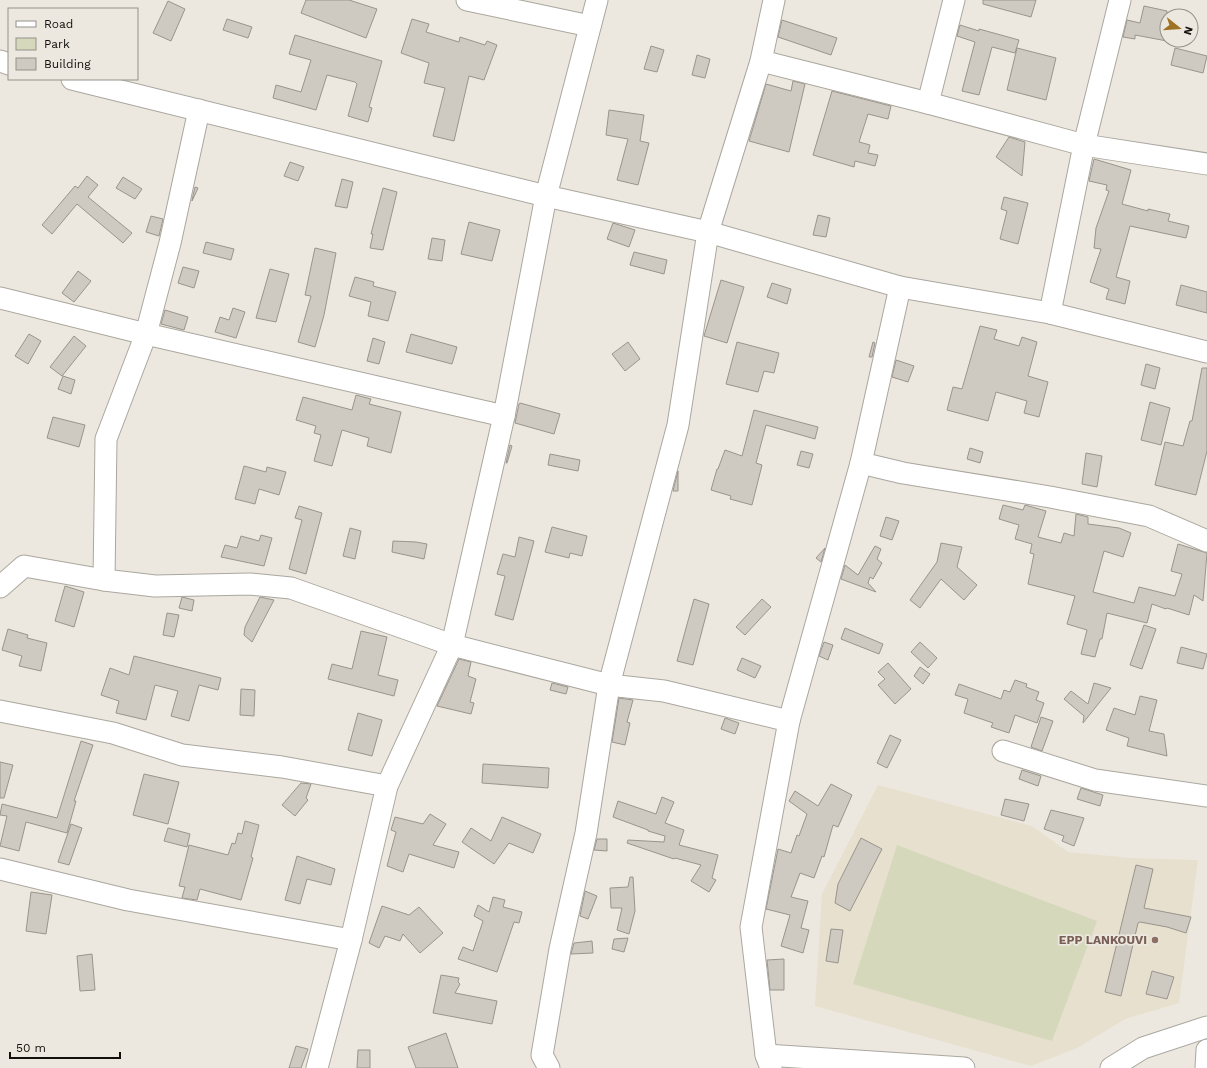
<svg xmlns="http://www.w3.org/2000/svg" width="1207" height="1068" viewBox="0 0 1207 1068" font-family="'Work Sans',sans-serif">
<style>
.built{fill:#e7e0cf}
.green{fill:#d6d8bc}
.building{fill:#cecac1;stroke:#99958d}
.lines{fill:none;stroke-linecap:round;stroke-linejoin:round}
.minor-casing{stroke:#aba79f;stroke-width:23}
.minor{stroke:#fff;stroke-width:21}
.education-dot{fill:#8d6e63;stroke:#ece8df;stroke-width:1.5}
.labels{text-anchor:middle;stroke-width:3.5;stroke-linejoin:round;paint-order:stroke}
.education-label{font-size:12px;font-weight:bold;fill:#785e54;stroke:#ece8df;text-anchor:end}
</style>
<rect width="100%" height="100%" fill="#ece8df"/>
<polygon class="built" points="878,785 1032,826 1068,852 1131,858 1198,860 1179,1003 1125,1019 1077,1048 1031,1066 815,1006 822,894"/>
<polygon class="green" points="897,845 1097,921 1052,1041 853,984"/>
<g class="building">
<polygon points="306,0 349,0 377,9 366,38 301,13"/>
<polygon points="983,0 1036,0 1031,17 983,4"/>
<polygon points="168,1 185,9 171,41 153,33"/>
<polygon points="1144,6 1167,11 1167,41 1135,35 1135,39 1123,37 1127,20 1140,23"/>
<polygon points="227,19 252,27 248,38 223,30"/>
<polygon points="412,19 429,24 426,32 459,42 460,37 485,45 487,41 497,45 484,80 469,76 454,141 433,136 445,88 424,83 429,63 401,53"/>
<polygon points="782,20 837,38 831,55 778,37"/>
<polygon points="960,25 979,31 979,29 1019,40 1015,53 992,47 979,95 962,91 975,42 957,36"/>
<polygon points="295,35 382,61 369,107 372,108 368,122 348,116 357,84 355,82 327,75 316,110 273,98 276,85 301,92 311,60 289,54"/>
<polygon points="651,46 664,50 657,72 644,69"/>
<polygon points="1017,48 1056,58 1046,100 1007,90"/>
<polygon points="1175,48 1207,56 1203,73 1171,65"/>
<polygon points="697,55 710,59 705,78 692,75"/>
<polygon points="793,81 805,84 789,152 749,141 766,84 791,91"/>
<polygon points="832,91 891,106 888,119 868,114 859,142 870,145 868,153 878,155 875,166 855,161 854,167 813,155"/>
<polygon points="609,110 644,115 640,141 649,143 638,185 617,180 628,139 606,135"/>
<polygon points="1009,137 1025,142 1022,176 996,157"/>
<polygon points="1094,159 1131,170 1122,204 1148,211 1148,209 1170,214 1168,221 1189,226 1186,238 1130,226 1116,277 1130,281 1125,304 1106,299 1109,289 1090,282 1101,249 1094,248 1096,228 1109,191 1106,190 1107,185 1089,181"/>
<polygon points="290,162 304,167 298,181 284,176"/>
<polygon points="87,176 98,185 88,197 132,233 123,243 77,204 52,234 42,225 75,186 78,188"/>
<polygon points="123,177 142,189 135,199 116,188"/>
<polygon points="342,179 353,182 347,208 335,206"/>
<polygon points="195,187 198,188 192,201 192,200"/>
<polygon points="383,188 397,192 383,250 370,248 373,234 371,234"/>
<polygon points="1004,197 1028,203 1018,244 1000,239 1007,211 1001,209"/>
<polygon points="818,215 830,218 826,237 813,235"/>
<polygon points="151,216 163,219 159,236 146,232"/>
<polygon points="469,222 500,230 492,261 461,254"/>
<polygon points="613,223 635,230 629,247 607,239"/>
<polygon points="432,238 445,240 442,261 428,259"/>
<polygon points="206,242 234,249 231,260 203,253"/>
<polygon points="315,248 336,253 324,315 315,347 298,342 311,296 305,295"/>
<polygon points="634,252 667,260 664,274 630,265"/>
<polygon points="183,267 199,271 194,288 178,283"/>
<polygon points="270,269 289,274 276,322 256,318"/>
<polygon points="78,271 91,281 74,302 62,293"/>
<polygon points="355,277 374,282 373,286 396,292 388,321 368,316 371,302 349,296"/>
<polygon points="721,280 744,287 727,343 704,336"/>
<polygon points="772,283 791,289 787,304 767,297"/>
<polygon points="1181,285 1207,292 1207,313 1176,305"/>
<polygon points="233,308 245,312 236,338 215,332 220,317 229,320"/>
<polygon points="165,310 188,317 184,330 161,324"/>
<polygon points="980,326 997,330 994,339 1019,346 1022,337 1037,342 1028,376 1048,382 1039,417 1024,413 1027,401 996,392 988,421 947,410 953,387 962,389"/>
<polygon points="29,334 41,341 28,364 15,356"/>
<polygon points="411,334 457,347 452,364 406,352"/>
<polygon points="74,336 86,346 62,376 50,367"/>
<polygon points="373,338 385,342 379,364 367,361"/>
<polygon points="628,342 640,359 625,371 612,354"/>
<polygon points="737,342 779,353 774,373 764,371 758,392 726,384"/>
<polygon points="873,342 875,343 872,357 869,357"/>
<polygon points="896,360 914,366 908,382 892,377"/>
<polygon points="1146,364 1160,368 1155,389 1141,385"/>
<polygon points="1202,368 1207,368 1207,451 1196,495 1155,485 1165,442 1183,446 1190,421 1192,421"/>
<polygon points="63,376 75,380 71,394 58,389"/>
<polygon points="356,395 371,399 369,404 401,412 391,453 367,446 369,438 342,430 332,466 314,461 321,435 314,433 316,426 296,420 303,397 352,410"/>
<polygon points="1150,402 1170,408 1161,445 1141,440"/>
<polygon points="520,403 560,414 554,434 515,423 519,404"/>
<polygon points="754,410 818,427 815,439 766,425 756,463 762,465 752,505 730,499 731,496 711,490 717,469 718,469 725,450 742,456"/>
<polygon points="53,417 85,425 79,447 47,438"/>
<polygon points="510,445 512,446 507,463 506,463"/>
<polygon points="970,448 983,452 980,463 967,459"/>
<polygon points="801,451 813,454 809,468 797,465"/>
<polygon points="1086,453 1102,456 1097,487 1082,484"/>
<polygon points="550,454 580,460 578,471 548,465"/>
<polygon points="244,466 266,472 267,467 286,472 279,495 259,489 255,504 235,499"/>
<polygon points="678,471 678,491 673,491"/>
<polygon points="1003,505 1023,510 1025,505 1046,511 1038,537 1061,543 1064,533 1074,536 1076,514 1088,517 1088,524 1119,528 1131,533 1123,557 1104,551 1093,592 1134,603 1139,587 1175,596 1182,574 1171,571 1178,544 1207,553 1203,601 1194,595 1189,615 1167,608 1166,609 1152,604 1147,623 1107,613 1102,639 1100,639 1095,657 1081,654 1087,630 1067,624 1075,596 1028,584 1034,554 1030,553 1032,544 1015,539 1019,525 999,519"/>
<polygon points="299,506 322,513 306,574 289,569 302,520 295,518"/>
<polygon points="886,517 899,521 892,540 880,536"/>
<polygon points="552,527 587,536 582,556 570,553 569,558 545,552"/>
<polygon points="350,528 361,531 355,559 343,556"/>
<polygon points="261,535 272,538 264,566 221,557 225,545 237,548 241,536 259,541"/>
<polygon points="519,537 534,541 513,620 495,615 505,576 497,574 503,554 515,557"/>
<polygon points="393,541 416,542 427,544 424,559 392,552"/>
<polygon points="941,543 962,547 957,567 977,585 964,600 941,579 920,608 910,600 937,562"/>
<polygon points="875,546 881,549 877,559 882,563 873,579 870,577 868,583 876,592 841,579 845,565 858,575"/>
<polygon points="825,548 821,562 816,558"/>
<polygon points="65,586 84,592 74,627 55,621"/>
<polygon points="182,597 194,600 192,611 179,608"/>
<polygon points="260,597 274,600 252,642 244,635 245,627"/>
<polygon points="694,599 709,604 693,665 677,661"/>
<polygon points="762,599 771,607 745,635 736,627"/>
<polygon points="167,613 179,615 174,637 163,635"/>
<polygon points="1144,625 1156,629 1142,669 1130,665"/>
<polygon points="845,628 883,644 879,654 841,639"/>
<polygon points="8,629 28,635 27,638 47,643 41,671 19,666 22,656 2,650"/>
<polygon points="361,631 387,637 378,675 398,680 394,696 328,679 332,664 352,669"/>
<polygon points="824,642 833,645 828,660 819,656"/>
<polygon points="920,642 937,658 928,668 911,652"/>
<polygon points="1181,647 1207,654 1203,669 1177,663"/>
<polygon points="134,656 221,678 218,690 199,685 189,721 171,716 178,691 155,685 146,720 116,713 119,701 101,695 110,668 129,675"/>
<polygon points="742,658 761,666 755,678 737,670"/>
<polygon points="459,659 471,662 468,676 476,679 470,702 474,703 471,714 437,706"/>
<polygon points="888,663 911,689 895,704 878,685 885,679 878,672"/>
<polygon points="920,667 930,674 923,684 914,676"/>
<polygon points="1015,680 1027,684 1026,687 1039,692 1036,700 1044,703 1037,723 1015,715 1009,733 991,727 993,723 964,713 968,699 955,695 959,684 1001,699 1004,690 1010,692"/>
<polygon points="552,683 568,687 566,694 550,690"/>
<polygon points="1094,683 1111,688 1083,723 1084,716 1064,699 1071,691 1088,704"/>
<polygon points="241,689 255,690 254,716 240,715"/>
<polygon points="1140,696 1157,700 1149,731 1164,734 1167,756 1127,746 1129,738 1106,730 1114,708 1135,715"/>
<polygon points="619,698 633,700 627,722 630,723 625,745 612,742"/>
<polygon points="358,713 382,720 372,756 348,750"/>
<polygon points="1041,717 1053,721 1042,751 1031,747"/>
<polygon points="725,718 739,723 735,734 721,729"/>
<polygon points="890,735 901,740 887,768 877,763"/>
<polygon points="81,741 93,745 74,801 76,801 67,833 26,822 19,851 0,846 7,816 0,815 2,804 57,818"/>
<polygon points="0,762 13,765 4,798 0,798"/>
<polygon points="483,764 549,768 548,788 482,783"/>
<polygon points="1022,770 1041,776 1038,786 1019,779"/>
<polygon points="144,774 179,782 168,824 133,815"/>
<polygon points="301,783 311,784 306,798 308,800 295,816 282,805"/>
<polygon points="831,784 852,795 838,827 833,825 824,857 822,856 814,878 800,873 791,897 808,901 801,928 809,930 803,953 781,946 790,915 766,909 778,849 791,853 797,835 799,836 807,814 789,801 795,791 818,806"/>
<polygon points="1081,788 1103,795 1100,806 1077,799"/>
<polygon points="662,797 674,802 665,823 684,830 679,845 718,855 712,878 716,880 709,892 691,881 701,865 675,858 674,859 627,843 628,840 664,842 665,836 648,831 648,830 613,817 618,801 656,814"/>
<polygon points="1005,799 1029,804 1024,821 1001,815"/>
<polygon points="1051,810 1084,818 1074,846 1062,841 1064,836 1044,829"/>
<polygon points="430,814 446,824 433,845 459,852 454,868 409,854 403,872 387,866 396,832 391,830 395,817 423,824"/>
<polygon points="502,817 541,834 533,853 509,843 494,864 462,842 471,828 491,841"/>
<polygon points="245,821 259,825 251,857 253,858 241,900 200,889 197,900 182,898 185,887 179,886 189,845 228,855 232,843 235,844 238,833 242,834"/>
<polygon points="71,824 82,828 69,865 58,862"/>
<polygon points="168,828 190,834 187,847 164,841"/>
<polygon points="861,838 882,849 850,911 835,903 838,884"/>
<polygon points="597,839 607,839 607,851 594,850"/>
<polygon points="297,856 335,869 331,885 307,879 300,904 285,900"/>
<polygon points="1136,865 1153,869 1144,908 1191,917 1186,933 1167,927 1140,922 1138,923 1121,996 1105,992"/>
<polygon points="630,877 633,877 635,911 629,934 617,930 622,908 611,908 610,888 628,887"/>
<polygon points="585,891 597,896 588,919 580,916"/>
<polygon points="31,892 52,895 46,934 26,931"/>
<polygon points="493,897 505,900 503,907 522,912 519,923 514,922 497,972 458,959 463,947 473,951 483,921 474,916 478,905 489,912"/>
<polygon points="382,906 409,915 419,907 443,933 420,953 403,934 400,941 385,936 379,948 369,943"/>
<polygon points="831,929 843,930 838,963 826,961"/>
<polygon points="628,938 624,952 612,949 614,939"/>
<polygon points="592,941 593,953 571,954 574,943"/>
<polygon points="92,954 95,990 80,991 77,956"/>
<polygon points="784,959 784,990 770,990 767,960"/>
<polygon points="1152,971 1174,977 1167,999 1146,994"/>
<polygon points="441,975 459,978 458,982 460,984 455,993 497,1001 492,1024 433,1013"/>
<polygon points="446,1033 458,1068 416,1068 408,1047"/>
<polygon points="296,1046 308,1049 301,1068 289,1068"/>
<polygon points="358,1050 370,1050 370,1068 357,1068"/>
</g>
<g class="lines">
<g class="minor-casing">
<g id="minor">
<polyline points="467,0 590,26"/>
<polyline points="774,0 761,61 928,103 1084,145 1207,164"/>
<polyline points="0,61 9,64"/>
<polyline points="72,79 546,196 708,232 900,287 1050,313 1207,352"/>
<polyline points="928,103 954,0"/>
<polyline points="199,110 170,243 146,334 504,416"/>
<polyline points="0,298 146,334 106,439 104,580"/>
<polyline points="1050,313 1084,145 1120,0"/>
<polyline points="861,463 903,473 1050,497 1149,516 1207,541"/>
<polyline points="0,587 24,566 104,580 155,586 250,584 291,588 452,645 609,685 664,691 789,721"/>
<polyline points="0,711 113,733 182,755 282,767 387,786"/>
<polyline points="1003,751 1095,780 1207,796"/>
<polyline points="0,869 128,900 351,940"/>
<polyline points="766,1055 964,1068"/>
<polyline points="317,1068 351,940 387,786 452,645 504,416 546,196 597,0"/>
<polyline points="549,1068 542,1055 560,949 586,833 609,685 678,425 708,232 761,61"/>
<polyline points="771,1068 766,1055 751,927 789,721 861,463 900,287"/>
<polyline points="1111,1068 1143,1048 1207,1027"/>
<polyline points="1206,1068 1207,1050"/>
</g>
</g>
<use href="#minor" class="minor"/>
</g>
<circle class="education-dot" cx="1155" cy="940" r="4"/>
<g class="labels">
<g class="education-label">
<text x="1147" y="944">EPP LANKOUVI</text>
</g>
</g>
<rect x="8" y="8" width="130" height="72" fill="#ece8df" stroke="#94918b"/>
<rect x="16" y="21" width="20" height="6" fill="#ffffff" stroke="#94918b"/>
<text x="44" y="28" font-size="12" fill="#100f0c">Road</text>
<rect x="16" y="38" width="20" height="12" fill="#d6d8bc" stroke="#94918b"/>
<text x="44" y="48" font-size="12" fill="#100f0c">Park</text>
<rect x="16" y="58" width="20" height="12" fill="#cecac1" stroke="#94918b"/>
<text x="44" y="68" font-size="12" fill="#100f0c">Building</text>
<g transform="translate(1179 28) rotate(107)"><circle r="19" fill="#ece8df" stroke="#94918b"/>
<path d="M0-3L7 15L0 10L-7 15Z" fill="#9f7223"/>
<text y="-6" font-size="11" font-weight="bold" text-anchor="middle" fill="#100f0c">N</text>
</g>
<path d="M10 1052v6h110v-6" fill="none" stroke="#100f0c" stroke-width="2"/>
<text x="16" y="1052" font-size="12" fill="#100f0c" stroke="#ece8df" stroke-width="3" paint-order="stroke">50 m</text>
</svg>
